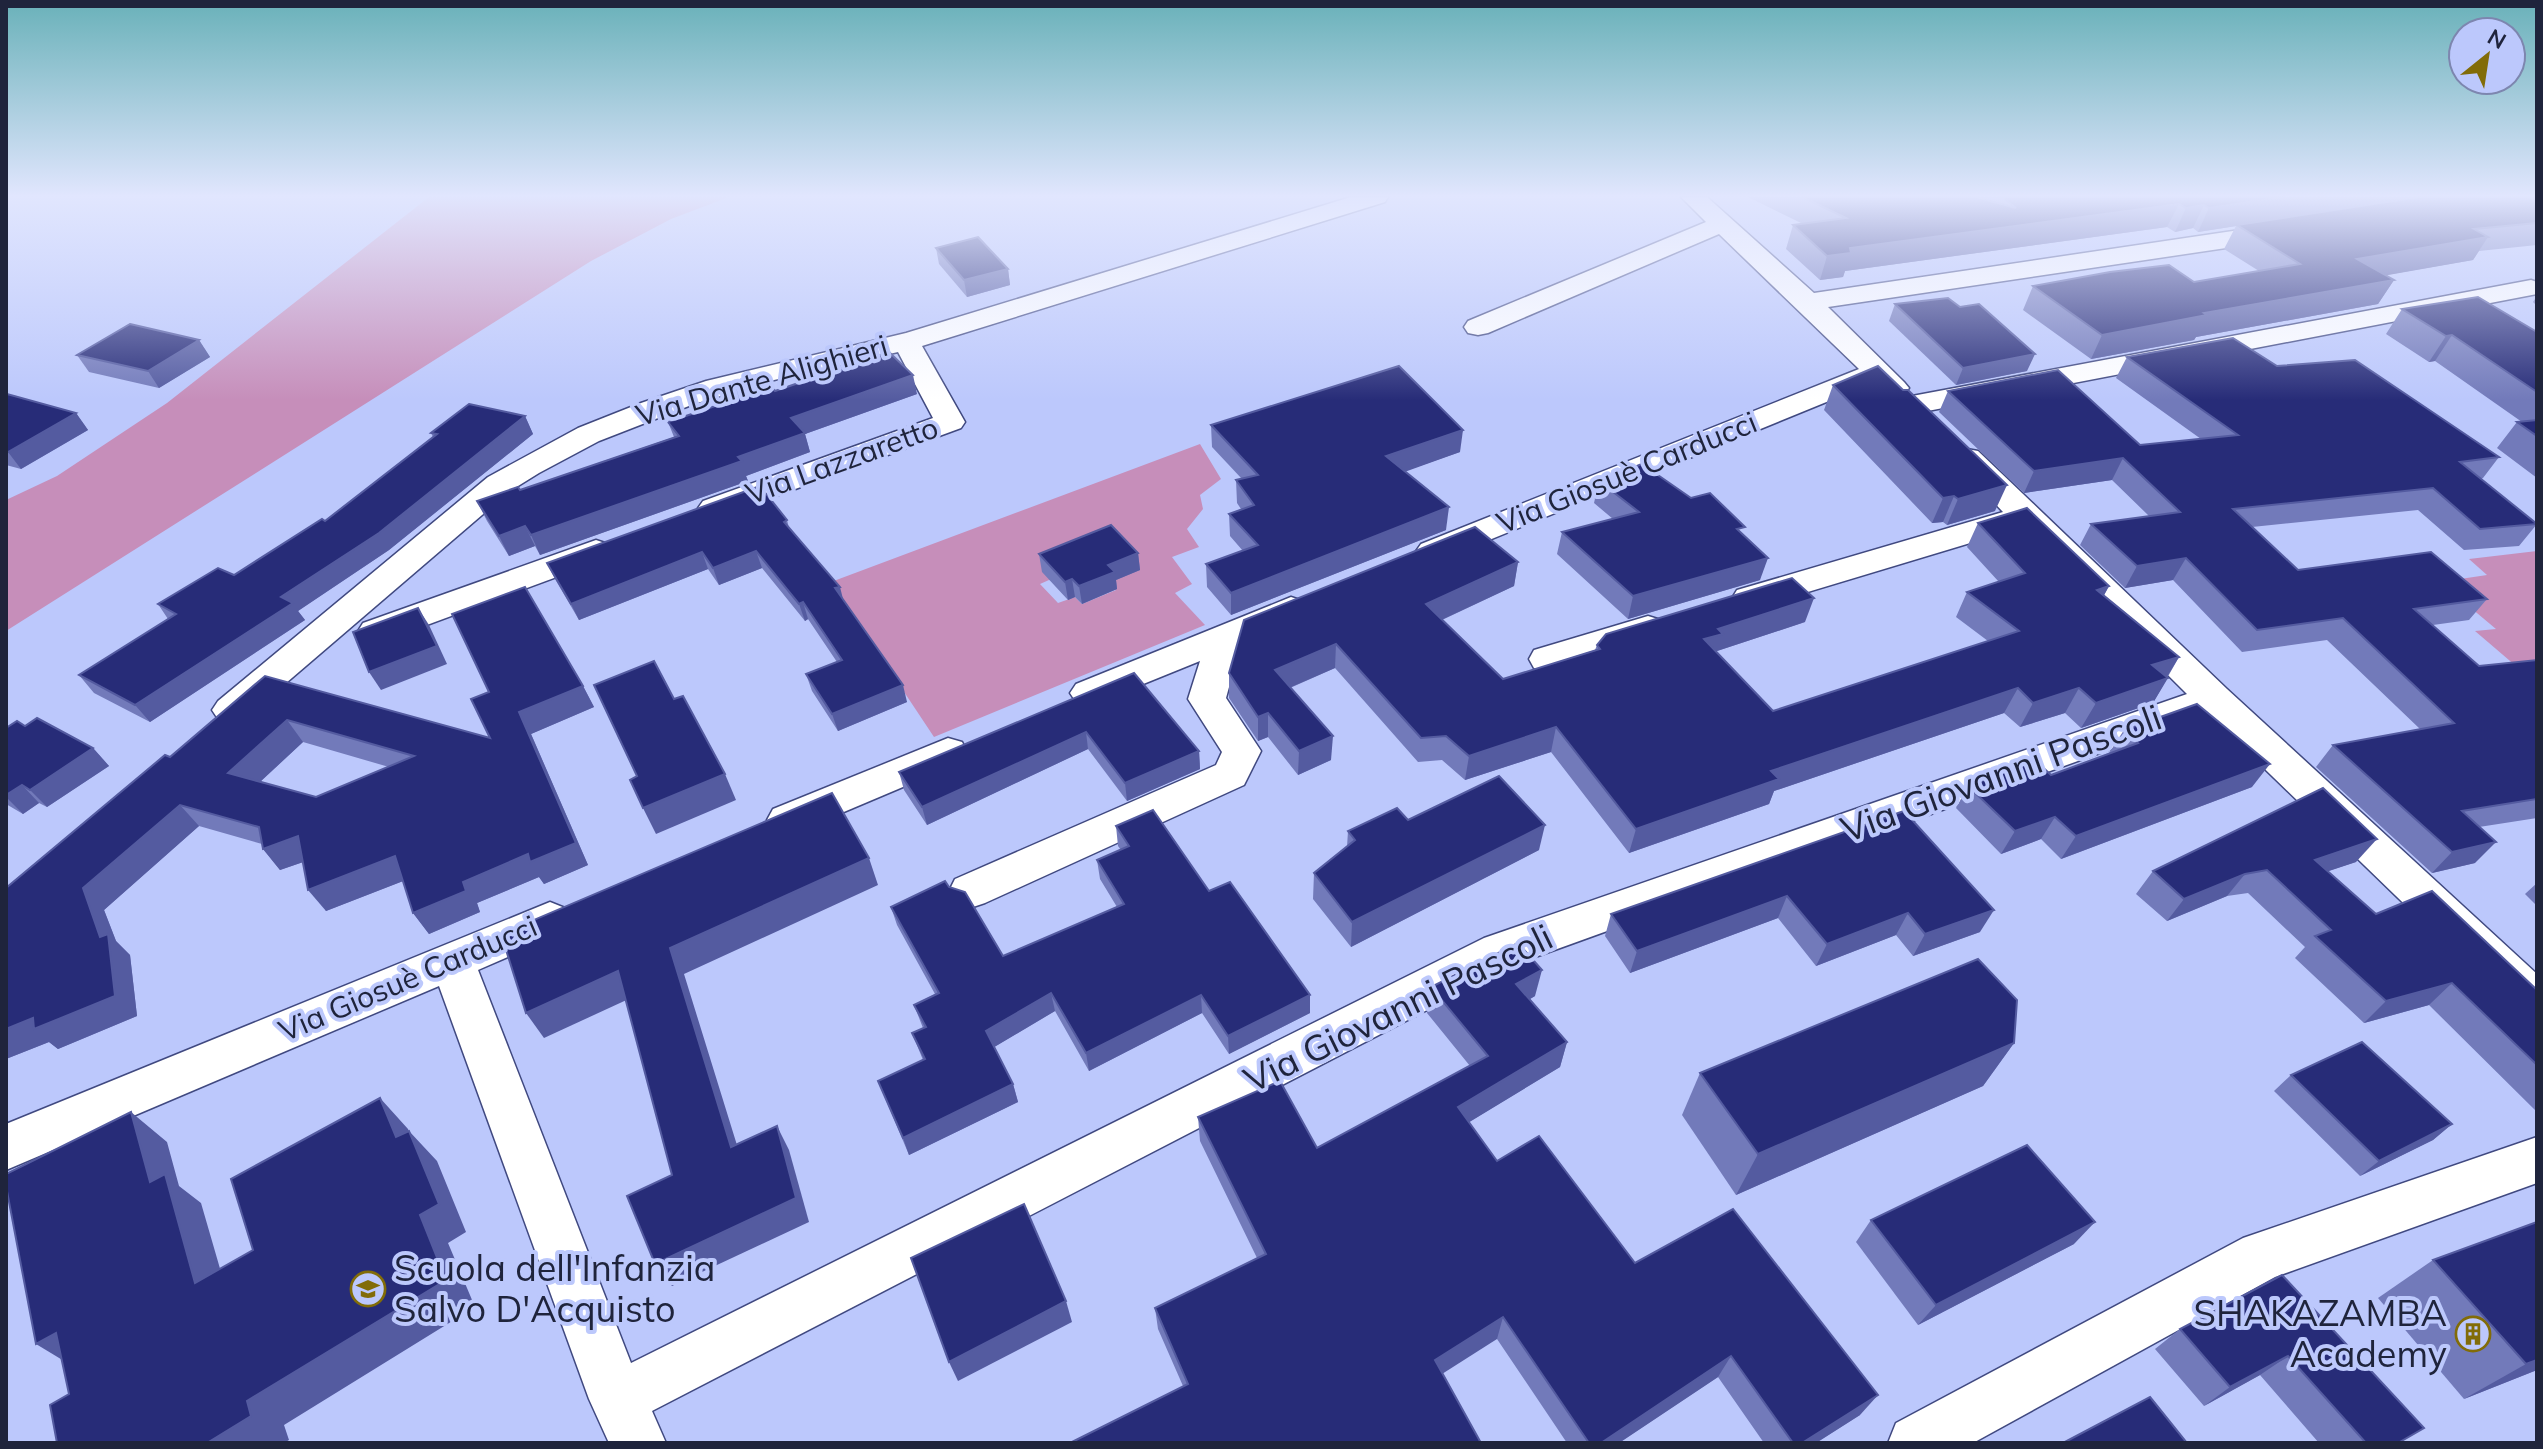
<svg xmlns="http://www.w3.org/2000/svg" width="2543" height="1449" viewBox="0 0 2543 1449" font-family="Mulish,sans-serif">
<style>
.green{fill:#c68eba;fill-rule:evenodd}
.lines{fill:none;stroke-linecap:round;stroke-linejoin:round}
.minor-casing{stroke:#404980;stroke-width:3}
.minor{fill:#fff;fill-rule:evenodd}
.wall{fill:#727aba;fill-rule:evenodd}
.shaded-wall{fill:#545ba0}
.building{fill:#272c78;stroke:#545ba0;stroke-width:2;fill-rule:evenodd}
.labels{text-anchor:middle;stroke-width:8;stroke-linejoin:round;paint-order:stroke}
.street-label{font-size:30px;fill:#1f243c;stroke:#bcc8fc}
.near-street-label{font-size:36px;fill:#1f243c;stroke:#bcc8fc}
.near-poi-label{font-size:36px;fill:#1f243c;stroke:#bcc8fc;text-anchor:start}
</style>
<rect width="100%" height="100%" fill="#bcc8fc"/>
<g class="green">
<polygon points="429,197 729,197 671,219 591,261 6,631 6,500 57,476 167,403"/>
<path d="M1200,444l21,35 -21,16 3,14 -16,20 12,18 -27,10 20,27 -17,9 30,32 -271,112 -103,-155zM1049,580l67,10 -34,14 -7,-7 -17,6 -18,-19z"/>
<polygon points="2537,551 2537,684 2475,631 2496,629 2440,582 2487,575 2469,559"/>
</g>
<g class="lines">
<g class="minor-casing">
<g id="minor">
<polygon points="1351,197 1388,197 1385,202 922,346 965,422 961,428 725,515 714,518 703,515 698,508 703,501 933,418 898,352 774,380 694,404 599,441 539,473 510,491 244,719 231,723 218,719 212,710 218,701 488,477 578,428 641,403 706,381 906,333"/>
<path d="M1681,197h26l107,96 466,-69 9,3 4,5 -4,5 -9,3 -452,67 76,75 5,6 -5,6c-15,4 -20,0 -31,-11l-428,175 -12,4 -12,-4 -5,-7 5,-7 438,-175 -140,-135 -231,99 -10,2 -10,-2 -4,-6 4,-6 238,-99z"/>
<polygon points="2531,280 2537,282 2537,294 1912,414 1902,411 1897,405 1902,399 1912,396"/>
<polygon points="1967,449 1978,451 2227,689 2537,974 2537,1022 2521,1017 2208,714 1516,964 652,1411 666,1443 609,1443 589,1399 439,986 6,1170 6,1124 550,902 565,908 572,920 565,932 478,970 631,1363 1484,938 2187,694 2020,528 1761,606 1749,609 1737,606 1732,598 1737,590 2003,512 1952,458 1956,451"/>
<polygon points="596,540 608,544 613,551 608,558 389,639 376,643 363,639 358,631 363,623"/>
<polygon points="1291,597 1303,601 1308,609 1303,617 1241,643 1226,698 1261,751 1244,785 985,903 970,908 955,903 949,891 955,879 1216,765 1222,752 1188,699 1200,661 1089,706 1076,702 1070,693 1076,684"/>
<polygon points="1648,616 1661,620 1666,628 1661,636 1547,671 1534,668 1529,659 1534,650"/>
<polygon points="948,738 962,742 967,752 962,762 787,836 773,831 767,820 773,809"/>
<polygon points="2537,1137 2537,1183 2275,1277 1973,1443 1888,1443 1896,1423 2243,1238"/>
</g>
</g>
<use href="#minor" class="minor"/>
</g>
<g class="wall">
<polygon points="1748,197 2537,197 2537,245 2479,251 2473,260 2386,275 2394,280 2378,304 2196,337 2194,340 2091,359 2023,310 2033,286 2194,282 2259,271 2224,249 2236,226 2198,232 2193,228 2175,232 2167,227 1845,271 1843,277 1820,280 1786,249 1793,225 1803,224"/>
<polygon points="936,248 1008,269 1010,285 967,297 939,264"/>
<polygon points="2537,296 2537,306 2533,302"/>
<polygon points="1895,304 1960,307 2027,371 1956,385 1889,321"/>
<polygon points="2402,309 2537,332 2537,478 2497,448 2517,422 2522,422 2435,361 2429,362 2386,334"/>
<polygon points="199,340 210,357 159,388 89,372 77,355"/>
<polygon points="2127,357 2277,366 2499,457 2483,478 2481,479 2537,524 2519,546 2464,550 2418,510 2252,527 2298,570 2487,599 2469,620 2433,625 2479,666 2537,660 2537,818 2479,827 2475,863 2432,873 2316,767 2333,745 2420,729 2327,640 2242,652 2173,580 2125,588 2080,545 2091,524 2149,516 2112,480 2024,493 1939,412 1948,391 2140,445 2201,439 2116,378"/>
<polygon points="1833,385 1995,511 1947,525 1943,522 1932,523 1824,410"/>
<polygon points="725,386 775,391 917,394 805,434 810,452 746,476 748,481 540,555 535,546 509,556 487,521 477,501 520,490 674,437 668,422 730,401"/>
<polygon points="6,394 76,413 88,430 21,469 6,465"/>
<polygon points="525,416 533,434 389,550 298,611 305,620 150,722 94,693 79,675 168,619 158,604 234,575 325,521 433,437 431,433"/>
<polygon points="1211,425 1460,452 1405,471 1446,530 1231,615 1207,587 1206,564 1243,551 1230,536 1229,514 1241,509 1237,503 1236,480 1242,479 1212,447"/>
<polygon points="1599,481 1742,534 1760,580 1628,619 1557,554 1562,532 1613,519 1594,503"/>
<polygon points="787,520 789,528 843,600 907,702 838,731 812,691 806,674 837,662 808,619 805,621 762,568 719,585 708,569 579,620 555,579 547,563"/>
<polygon points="1978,523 2109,586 2104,595 2179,657 2153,703 2081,728 2065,713 2020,727 2004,713 1774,791 1769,804 1629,853 1551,752 1465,780 1442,760 1418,762 1335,668 1290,688 1331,760 1298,775 1268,737 1258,741 1229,698 1229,673 1518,562 1514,586 1442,620 1503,679 1595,650 1597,645 1805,622 1717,651 1717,653 1773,711 1988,641 1956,617 1967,592 1999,582 1967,547"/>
<polygon points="1138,553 1140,570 1116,580 1117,589 1082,604 1075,597 1068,600 1042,572 1039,554"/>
<polygon points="1134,673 1199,751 1200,769 1127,801 1088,749 927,825 904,790 899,772"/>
<path d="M265,676l225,62 93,-52 11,21 -63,27 57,131 -44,19 -5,-7 -62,26 3,9 -51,22 -16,-21 -10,-32 -77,30 -23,-49 -23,8 -17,-21 -1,-5 -63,-18 -95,84 12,31 14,14 7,61 -79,33 -9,-7 -43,17v-171l164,-131zM303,742l86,25 -73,30 -56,-15z"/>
<polygon points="25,726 93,748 109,766 47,807 39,803 23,814 6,804 6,728"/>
<polygon points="2124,730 2252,787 2061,859 2041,839 2001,854 1956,808 1968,786 2051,775 2110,754 2109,753"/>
<polygon points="1904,811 1980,932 1913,956 1896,935 1816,966 1778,918 1630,973 1605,936 1611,914"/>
<polygon points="1408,820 1539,850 1351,947 1313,899 1314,873 1347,847 1348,831"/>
<polygon points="1116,826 1209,891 1310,1013 1229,1054 1202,1013 1089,1071 1055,1011 994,1047 1013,1084 1018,1102 909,1155 878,1081 923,1060 912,1033 923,1028 914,1005 935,994 897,925 891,907 1003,956 1117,907 1100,879 1097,860 1121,850 1118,846"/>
<polygon points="2356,862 2328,871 2376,914 2537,990 2537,1112 2429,1005 2364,1023 2295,958 2305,947 2248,893 2227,896 2167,921 2136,894 2153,871"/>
<polygon points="2537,883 2537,906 2525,894"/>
<polygon points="1431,987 1535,996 1530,999 1567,1042 1560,1067 1469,1122 1497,1161 1635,1263 1860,1415 1816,1443 1764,1443 1718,1377 1619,1443 1567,1443 1497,1339 1183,1386 1158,1329 1155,1308 1257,1258 1200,1141 1198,1117 1317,1148 1470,1066 1427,1013"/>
<polygon points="2014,1043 1983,1086 1736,1195 1682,1115 1700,1073"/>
<polygon points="2291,1075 2452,1124 2433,1140 2360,1176 2274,1091"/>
<polygon points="1871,1220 2074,1244 1918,1325 1856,1242"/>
<polygon points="2433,1260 2537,1370 2464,1399 2378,1298"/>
<polygon points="2282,1275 2398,1443 2319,1443 2260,1375 2204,1406 2155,1349 2180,1329"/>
</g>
<g class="shaded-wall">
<polygon points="2284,197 2424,197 2198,232 2209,208"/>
<polygon points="2179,204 2167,227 1845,271 1843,277 1820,280 1827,256 1850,248"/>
<polygon points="2204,205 2193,228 2175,232 2186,208"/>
<polygon points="2488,237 2473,260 2343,283 2357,259"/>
<polygon points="1008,269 1010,285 967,297 964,280"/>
<polygon points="2394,280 2378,304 2196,337 2194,340 2091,359 2102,335 2204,313"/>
<polygon points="2452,335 2435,361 2429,362 2446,336"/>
<polygon points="199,340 210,357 159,388 148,371"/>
<polygon points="2035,354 2027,371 1956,385 1963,368"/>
<polygon points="913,375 917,394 805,434 810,452 746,476 748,481 540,555 531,535 738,457 791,418"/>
<polygon points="76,413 88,430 21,469 8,452"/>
<polygon points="525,416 533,434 389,550 298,611 305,620 150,722 135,705"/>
<polygon points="1463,430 1460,452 1385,479 1386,456"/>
<polygon points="2123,458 2112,480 2024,493 2034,471"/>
<polygon points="2007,485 1995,511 1947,525 1958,499"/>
<polygon points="1954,496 1943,522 1932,523 1943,498"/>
<polygon points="1449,507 1446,530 1231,615 1231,593"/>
<polygon points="525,526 535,546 509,556 499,536"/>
<polygon points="756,551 762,568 719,585 713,568"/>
<polygon points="702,552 708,569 579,620 571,604"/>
<polygon points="1138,553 1140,570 1116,580 1117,589 1082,604 1079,586 1108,565"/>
<polygon points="1768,558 1760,580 1628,619 1633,596"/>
<polygon points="2186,558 2173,580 2125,588 2137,566"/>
<polygon points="1518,562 1514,586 1424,628 1426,604"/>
<polygon points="1072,579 1075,597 1068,600 1065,582"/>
<polygon points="2109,586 2096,610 2097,590"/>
<polygon points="840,587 844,603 835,588"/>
<polygon points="1814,598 1805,622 1717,651 1715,658 1704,639 1718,629"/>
<polygon points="803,602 808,619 805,621 799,604"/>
<polygon points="418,608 429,625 447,664 381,690 369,672"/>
<polygon points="1336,644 1335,668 1275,694 1275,670"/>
<polygon points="2179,657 2165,680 2168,678 2153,703 2081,728 2096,703 2152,665"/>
<polygon points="903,685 907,702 838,731 832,714"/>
<polygon points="583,686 594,707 531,734 588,865 544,884 539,877 477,903 480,912 429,934 413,913 463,882 519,712"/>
<polygon points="2018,688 2004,713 1774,791 1769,804 1629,853 1636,829 1771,771"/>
<polygon points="2079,688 2065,713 2020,727 2033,703"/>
<polygon points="1268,713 1268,737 1258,741 1258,717"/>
<polygon points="287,720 303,742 246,795 228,773"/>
<polygon points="1556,727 1551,752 1465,780 1469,756"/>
<polygon points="1086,732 1088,749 927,825 922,807"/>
<polygon points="1333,736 1331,760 1298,775 1299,751"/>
<polygon points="93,748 109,766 47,807 30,790"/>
<polygon points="1199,751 1200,769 1127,801 1125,783"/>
<polygon points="2270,764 2252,787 2061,859 2076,836"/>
<polygon points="725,774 736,800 656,834 643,808"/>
<polygon points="22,785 39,803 23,814 6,797 6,795"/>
<polygon points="180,805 199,826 104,910 116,941 130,955 137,1016 58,1049 49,1042 6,1059 6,1029 100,937 83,888"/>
<polygon points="2055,817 2041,839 2001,854 2015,831"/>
<polygon points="1545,825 1539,850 1351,947 1352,922"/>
<polygon points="298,836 315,858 280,870 263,849"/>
<polygon points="2377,839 2356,862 2296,882 2315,860"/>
<polygon points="2496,842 2475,863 2432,873 2452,852"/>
<polygon points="395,856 411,878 326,911 308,890"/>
<polygon points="869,858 878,885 684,974 745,1171 731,1147 670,948"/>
<polygon points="2245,874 2227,896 2167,921 2184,899"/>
<polygon points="1787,896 1778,918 1630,973 1637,951"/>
<polygon points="1994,910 1980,932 1913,956 1925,934"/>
<polygon points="1908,913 1896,935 1816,966 1827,944"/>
<polygon points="1542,970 1535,996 1511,1010 1516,984"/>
<polygon points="618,971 633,997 544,1038 526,1013"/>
<polygon points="2452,983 2429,1005 2364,1023 2386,1001"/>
<polygon points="1051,993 1055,1011 991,1049 986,1031"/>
<polygon points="1201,995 1202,1013 1089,1071 1086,1053"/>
<polygon points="1310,995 1310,1013 1229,1054 1228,1036"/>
<polygon points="1567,1042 1560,1067 1453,1132 1458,1107"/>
<polygon points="2014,1043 1983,1086 1736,1195 1758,1154"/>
<polygon points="1013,1084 1018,1102 909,1155 903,1138"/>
<polygon points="380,1098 408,1129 418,1152 409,1131 437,1161 466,1232 448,1243 475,1307 284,1425 289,1440 284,1443 207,1443 420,1215 396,1137"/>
<polygon points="131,1112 167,1142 179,1186 201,1203 232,1310 195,1283 150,1182"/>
<polygon points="2452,1124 2433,1140 2360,1176 2379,1161"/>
<polygon points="777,1126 789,1150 809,1222 672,1286 655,1264"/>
<polygon points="2095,1222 2074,1244 1918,1325 1936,1305"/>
<polygon points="1066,1301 1072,1322 958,1381 949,1362"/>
<polygon points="1503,1317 1497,1339 1431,1381 1435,1360"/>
<polygon points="56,1333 79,1370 36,1344"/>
<polygon points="1731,1356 1718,1377 1619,1443 1601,1443"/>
<polygon points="2288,1356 2260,1375 2204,1406 2230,1387"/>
<polygon points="2537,1360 2537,1370 2464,1399 2526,1364"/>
<polygon points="1878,1395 1860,1415 1816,1443 1802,1443"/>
</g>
<g class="building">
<polygon points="1802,197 1976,197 2016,208 2002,197 2284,197 2209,208 2204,205 2186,208 2179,204 1850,248 1851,253 1827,256 1793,225 1846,218"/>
<polygon points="2419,197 2530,197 2537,203 2537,223 2474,229 2488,237 2357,259 2394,280 2204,313 2207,315 2102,335 2033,286 2110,272 2169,265 2194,282 2300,264 2237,225"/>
<polygon points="978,237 1008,269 964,280 936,248"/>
<polygon points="2478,297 2537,332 2537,392 2452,335 2446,336 2402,309"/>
<polygon points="1948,298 1960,307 1979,304 2035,354 1963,368 1895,304"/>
<polygon points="130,324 199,340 148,371 77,355"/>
<polygon points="2233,338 2277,366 2355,360 2499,457 2460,462 2537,524 2480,529 2433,488 2233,509 2298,570 2431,552 2487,599 2414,609 2479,666 2537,660 2537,799 2462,811 2496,842 2452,852 2333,745 2454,723 2343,618 2257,630 2186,558 2137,566 2091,524 2180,512 2123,458 2034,471 1948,391 2058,370 2140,445 2238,435 2127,357"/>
<polygon points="889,352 913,375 791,418 805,433 738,457 742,461 531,535 525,526 499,536 477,501 518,487 520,490 679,436 668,422 736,399 725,386 760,374 775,391"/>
<polygon points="1399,366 1463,430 1386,456 1449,507 1231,593 1206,564 1258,545 1229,514 1254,505 1236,480 1258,475 1211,425"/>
<polygon points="1878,366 1903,390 1908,390 2007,485 1958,499 1954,496 1943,498 1833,385"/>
<polygon points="6,394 7,394 76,413 8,452 6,451"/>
<polygon points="469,404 525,416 379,533 281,597 293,603 135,705 79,675 176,614 158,604 218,568 234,575 322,519 325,521 437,434 431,433"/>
<polygon points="2537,420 2537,436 2517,422"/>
<polygon points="1642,464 1691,498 1710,493 1745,527 1737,529 1768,558 1633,596 1562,532 1639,512 1599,481"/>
<polygon points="760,486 787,520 784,522 840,587 835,588 903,685 832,714 806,674 842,660 803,602 799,604 756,551 713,568 702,552 571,604 547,563"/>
<polygon points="2027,508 2109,586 2097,590 2179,657 2152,665 2168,678 2096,703 2079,688 2033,703 2018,688 1771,771 1779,779 1636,829 1556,727 1469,756 1446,736 1421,738 1336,644 1275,670 1333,736 1299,751 1268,713 1258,717 1229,673 1244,620 1475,527 1518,562 1426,604 1503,679 1600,649 1597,645 1606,634 1792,578 1814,598 1718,629 1723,634 1704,639 1773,711 2019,631 1967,592 2025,573 1978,523"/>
<polygon points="1111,525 1138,553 1108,565 1115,572 1079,586 1072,579 1065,582 1039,554"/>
<path d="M525,587l58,99 -64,26 57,131 -46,19 -2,-8 -65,28 3,9 -53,22 -18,-57 -87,34 -10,-54 -35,13 -4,-22 -79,-22 -97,83 17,49 8,-3 7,62 -81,33 -1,-11 -27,11v-141l159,-133 5,2 95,-81 225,62 -19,-39 18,-7 -37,-78zM287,720l127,36 -98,41 -88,-24z"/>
<polygon points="418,608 437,646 369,672 353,632"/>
<polygon points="654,661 674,699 683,696 725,774 643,808 630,780 637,776 594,685"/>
<polygon points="1134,673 1199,751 1125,783 1086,732 922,807 899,772"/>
<polygon points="2197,704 2270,764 2076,836 2055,817 2015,831 1968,786 2036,761 2051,775 2138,743 2124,730"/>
<polygon points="37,718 93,748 30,790 22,785 6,795 6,728 17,721 25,726"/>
<polygon points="1499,776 1545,825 1352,922 1314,873 1355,840 1348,831 1397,808 1408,820"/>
<polygon points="2323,788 2377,839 2315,860 2376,914 2432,891 2537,990 2537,1065 2452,983 2386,1001 2315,936 2331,930 2267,870 2245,874 2184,899 2153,871"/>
<polygon points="832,793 869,858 670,948 731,1147 777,1126 796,1198 655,1264 627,1196 672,1175 618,971 526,1013 501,934"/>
<polygon points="1153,810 1209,891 1230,882 1310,995 1228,1036 1201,995 1086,1053 1051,993 986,1031 1013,1084 903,1138 878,1081 925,1059 912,1033 926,1027 914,1005 939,993 891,907 945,881 949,887 965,892 1003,956 1124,904 1097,860 1129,846 1116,826"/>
<polygon points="1904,811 1994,910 1925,934 1908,913 1827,944 1787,896 1637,951 1611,914"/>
<polygon points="1518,943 1542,970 1516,984 1567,1042 1458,1107 1497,1161 1539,1136 1635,1263 1733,1209 1878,1395 1802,1443 1793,1443 1731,1356 1601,1443 1589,1443 1503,1317 1435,1360 1481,1443 1070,1443 1188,1384 1155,1308 1266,1254 1198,1117 1280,1081 1317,1148 1488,1056 1431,987"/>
<polygon points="1978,959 2017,1000 2014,1043 1758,1154 1700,1073"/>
<polygon points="2362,1042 2452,1124 2379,1161 2291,1075"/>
<polygon points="380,1098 396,1137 409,1131 439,1204 420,1215 446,1280 247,1401 251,1416 207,1443 57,1443 50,1405 69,1394 56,1333 36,1344 6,1186 6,1174 131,1112 150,1182 165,1174 195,1283 253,1250 231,1179"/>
<polygon points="2027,1145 2095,1222 1936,1305 1871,1220"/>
<polygon points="1024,1204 1066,1301 949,1362 911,1258"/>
<polygon points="2537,1222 2537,1360 2526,1364 2433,1260"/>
<polygon points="2282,1275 2424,1428 2398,1443 2366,1443 2288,1356 2230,1387 2180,1329"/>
<polygon points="2150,1397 2187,1443 2063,1443"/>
</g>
<linearGradient id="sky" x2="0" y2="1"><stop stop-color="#69b1b9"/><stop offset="0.49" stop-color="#e1e6fe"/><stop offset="1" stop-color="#e1e6fe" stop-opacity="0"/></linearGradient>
<rect width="2543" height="400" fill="url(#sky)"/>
<defs>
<g id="school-ring" transform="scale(1.8)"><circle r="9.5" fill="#bcc8fc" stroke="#826c08" stroke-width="1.5"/><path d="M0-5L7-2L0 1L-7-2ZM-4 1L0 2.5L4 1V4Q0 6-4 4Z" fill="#826c08"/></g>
<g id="building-ring" transform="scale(1.8)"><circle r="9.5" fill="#bcc8fc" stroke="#826c08" stroke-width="1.5"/><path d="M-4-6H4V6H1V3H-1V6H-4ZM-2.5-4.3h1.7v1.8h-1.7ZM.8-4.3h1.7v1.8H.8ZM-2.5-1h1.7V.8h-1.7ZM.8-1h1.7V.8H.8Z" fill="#826c08"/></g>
</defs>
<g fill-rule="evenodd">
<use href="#school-ring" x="368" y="1289"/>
<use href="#building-ring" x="2473" y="1334"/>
</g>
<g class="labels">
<g class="street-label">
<text transform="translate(762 381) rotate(-16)" y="10">Via Dante Alighieri</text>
<text transform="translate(842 461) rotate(-20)" y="10">Via Lazzaretto</text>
<text transform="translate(1627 473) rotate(-22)" y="10">Via Giosuè Carducci</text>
<text transform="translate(408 979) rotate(-23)" y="10">Via Giosuè Carducci</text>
</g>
<g class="near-street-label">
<text transform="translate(2001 773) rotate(-20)" y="13">Via Giovanni Pascoli</text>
<text transform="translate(1398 1008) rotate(-26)" y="13">Via Giovanni Pascoli</text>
</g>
<g class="near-poi-label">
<text x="394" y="1281">Scuola dell'Infanzia<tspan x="394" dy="41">Salvo D'Acquisto</tspan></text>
<text x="2447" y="1326" text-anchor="end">SHAKAZAMBA<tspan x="2447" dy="41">Academy</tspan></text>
</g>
</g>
<rect width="2543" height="1449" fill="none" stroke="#1f243c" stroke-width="16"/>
<g transform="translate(2487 56) rotate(30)"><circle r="38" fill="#bcc8fc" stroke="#7d86af" stroke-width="2"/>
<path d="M0-6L14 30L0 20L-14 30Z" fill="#826c08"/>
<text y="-12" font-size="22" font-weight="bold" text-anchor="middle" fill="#1f243c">N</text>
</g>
</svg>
